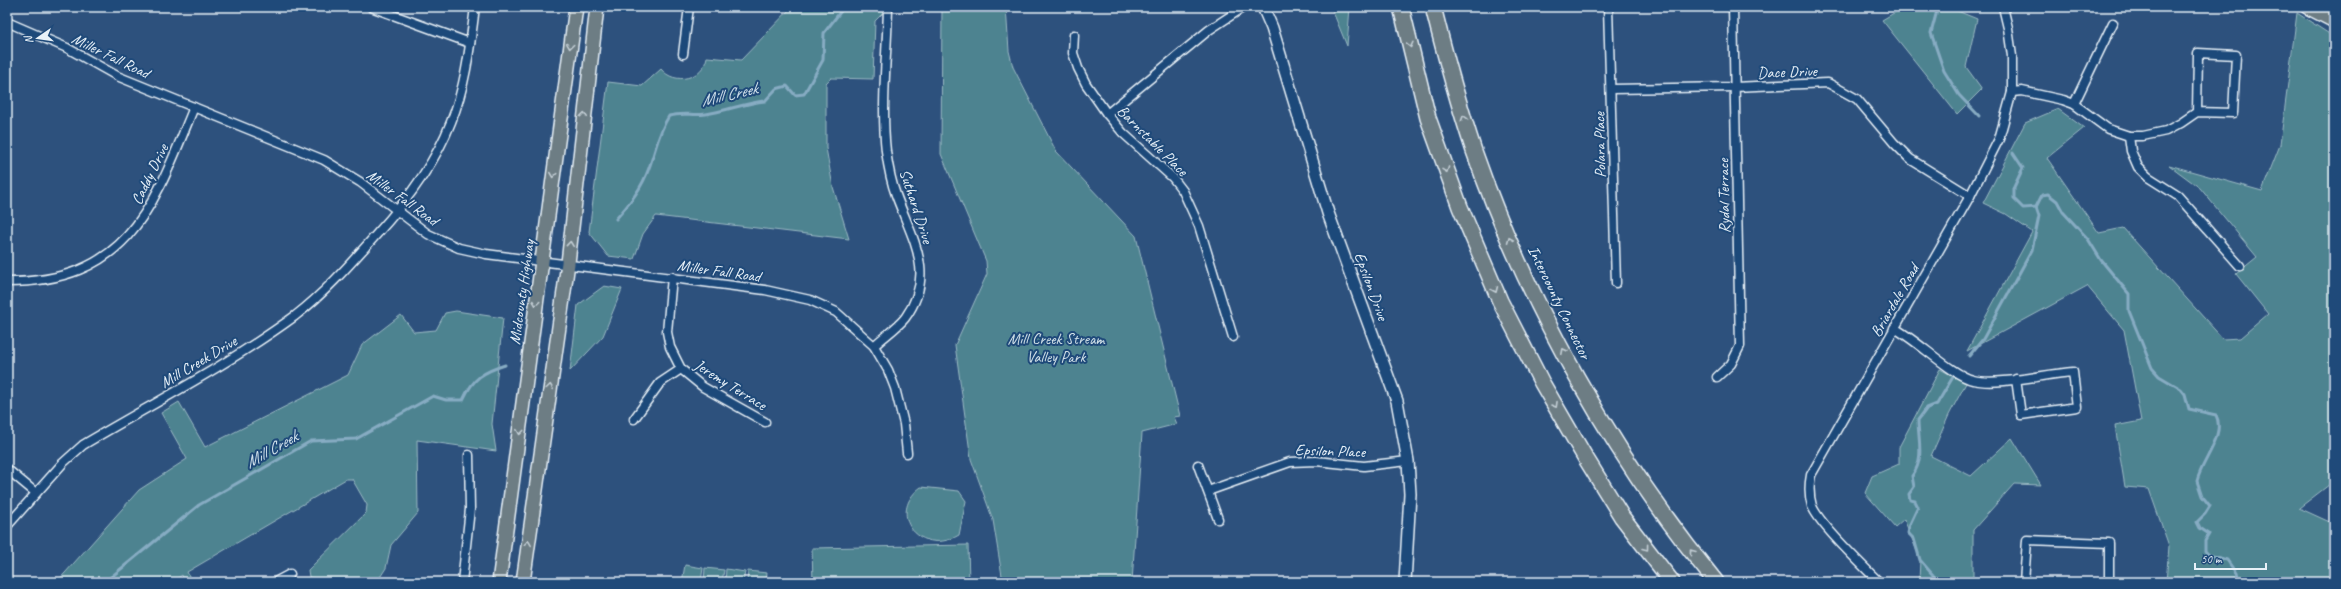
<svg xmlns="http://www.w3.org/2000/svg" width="2341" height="589" viewBox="0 0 2341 589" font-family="Caveat,sans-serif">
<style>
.green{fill:#4e8390;stroke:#9bbac4}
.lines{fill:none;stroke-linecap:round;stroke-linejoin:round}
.stream{stroke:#87acc3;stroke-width:3}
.street-casing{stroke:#e8f1f8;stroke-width:11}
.secondary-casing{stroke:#e8f1f8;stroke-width:14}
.primary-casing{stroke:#e8f1f8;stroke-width:16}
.highway-casing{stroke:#e8f1f8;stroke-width:18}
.street{stroke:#1f4a7a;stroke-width:8}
.secondary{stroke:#1f4a7a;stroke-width:11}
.primary{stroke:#6d7d84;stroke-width:13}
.highway{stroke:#6d7d84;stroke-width:15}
.oneway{stroke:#c3ced5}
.labels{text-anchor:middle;stroke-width:4;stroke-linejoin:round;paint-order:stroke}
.street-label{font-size:16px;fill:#e8f1f8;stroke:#1f4a7a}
.park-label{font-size:16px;fill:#d1e0e8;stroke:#1f4a7a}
.water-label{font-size:17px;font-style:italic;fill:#d0e0eb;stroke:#1f4a7a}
</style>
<rect width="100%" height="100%" fill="#2d517d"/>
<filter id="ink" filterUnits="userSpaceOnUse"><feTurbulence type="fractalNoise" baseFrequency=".025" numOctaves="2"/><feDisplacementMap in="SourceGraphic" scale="8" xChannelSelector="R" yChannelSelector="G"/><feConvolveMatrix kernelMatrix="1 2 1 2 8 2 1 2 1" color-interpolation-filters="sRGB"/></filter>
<g filter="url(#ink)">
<g class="green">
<path d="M792,7h97l-14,14 -2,58 -42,-1 -5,5v65l7,39 16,52 -193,-23 -13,18 -9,25 -26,-3 -19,-24 19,-150 34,4 19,-17c14,17 42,10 46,-12l34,3z"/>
<polygon points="942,7 1006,7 1009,51 1013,67 1056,151 1136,236 1180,416 1174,417 1177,424 1142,433 1132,582 1003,582 993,520 971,459 955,345 987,274 986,261 941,154"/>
<polygon points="1331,7 1350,7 1347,46"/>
<polygon points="1904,7 1948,7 1977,19 1966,67 1982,89 1957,114 1882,20"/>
<polygon points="2297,13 2334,37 2334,481 2299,508 2334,524 2334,582 2166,582 2169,546 2149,489 2125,487 2115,426 2141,421 2124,330 2087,286 1967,351 2032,232 2006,214 1983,203 2025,123 2058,109 2084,128 2047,158 2099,233 2123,228 2223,339 2240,338 2268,314 2236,274 2257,257 2200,188 2169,165 2262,191 2280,145"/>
<polygon points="604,286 622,289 603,336 570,371 578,305"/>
<polygon points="456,311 503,318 492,424 496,451 417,440 418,513 391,545 386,568 377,582 324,582 309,577 308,570 366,513 367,505 352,479 346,479 187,572 192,582 185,582 182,575 173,582 57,582 139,490 187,459 161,413 179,402 205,447 348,375 362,345 401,315 414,332 436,330 445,313"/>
<polygon points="1940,369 1966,383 1949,415 1931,456 1971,476 2012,438 2041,485 2014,484 1973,530 1973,582 1919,582 1920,559 1904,519 1895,527 1865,493 1872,476 1899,464 1899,447"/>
<path d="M921,487l38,4 7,10 -7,34c-38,23 -74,-21 -38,-48z"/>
<polygon points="968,545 969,582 813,582 812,548"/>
<polygon points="685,565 703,568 701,582 682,582"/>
<polygon points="705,568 724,570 722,582 704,582"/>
<polygon points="726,569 745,572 743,582 725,582"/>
<polygon points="748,571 767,573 766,582 747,582"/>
</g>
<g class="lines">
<g class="stream">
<polyline points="1938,7 1931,33 1944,71 1959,95 1979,116"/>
<path d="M2013,153l10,15 -9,19v12l9,9 13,-1 6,-12 6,-1 9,7 6,11 25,27 13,21 28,34v17l23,57 7,8 22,13 4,5 4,15 27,6c10,20 -14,45 -19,66l5,15 8,10 -5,8 -8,8 3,6 9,6 -4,7v10l4,4 18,5 9,13 2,9"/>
<path d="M616,219c14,-16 26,-31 33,-51 7,-19 9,-35 20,-52 15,-4 23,0 37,-2 20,-3 39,-11 59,-13l11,-12 11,-3 8,9 9,-1 19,-34 1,-27 20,-26"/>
<polyline points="1969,356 1983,339 2032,250 2039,216 2036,207"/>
<path d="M105,582l94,-77 112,-64 45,-2 77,-43 13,4h17c10,-22 20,-28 42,-35"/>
<path d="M1939,582l-19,-22 -6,-21 -6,-6 2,-9 8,-17 -3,-6 -5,-1 -1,-6 5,-7 -2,-11c13,-17 6,-37 6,-56l9,-12 10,-4 16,-27"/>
</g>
<g class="street-casing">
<g id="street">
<polyline points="371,7 470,43"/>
<polyline points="1608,7 1616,283"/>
<polyline points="7,22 67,48 117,76 324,160 360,182 428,234 459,248 486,254 765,290 810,300 836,312 874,346 888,370 895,388 904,424 907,453"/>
<polyline points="1074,35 1073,53 1078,68 1086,84 1107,114 1123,133 1173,178 1183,191 1199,226 1233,337"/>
<polyline points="683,54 689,7"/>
<polyline points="1612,89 1734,87 1828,83 1857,99 1894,143 1910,159 1970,196"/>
<polyline points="2012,92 2022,91 2063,100 2074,104 2108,129 2129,136 2131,151 2138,167 2148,177 2178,196 2240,266"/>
<polyline points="2074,104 2113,23"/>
<polyline points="1107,114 1209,30 1244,7"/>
<polyline points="2129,136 2143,136 2166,131 2181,123 2197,112 2233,113 2236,55 2198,53 2197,112"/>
<polyline points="672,277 667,332 670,347 681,369 703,387 765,422"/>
<path d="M7,282c123,0 147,-77 187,-175"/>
<path d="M1894,328c22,11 59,48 79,52 25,6 72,-6 100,-8l4,35 -56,8 -5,-36"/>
<path d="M874,346c9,-9 23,-18 31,-28 32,-44 7,-79 -9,-123 -5,-13 -8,-30 -10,-44 -5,-44 1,-98 2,-143"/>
<polyline points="1717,377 1731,364 1740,346 1733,7"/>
<polyline points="634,419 660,383 681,369"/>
<polyline points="1198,465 1218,519"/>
<polyline points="7,469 36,493"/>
<polyline points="1208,491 1290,462 1316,461 1364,466 1408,461"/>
<path d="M7,526l56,-63 20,-18c71,-42 145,-80 212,-129 30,-23 56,-53 81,-81 30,-33 59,-71 75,-113 15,-37 19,-76 24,-115"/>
<polyline points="275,582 290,574"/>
<polyline points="462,582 470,509 469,455"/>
<path d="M1879,582c-16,-16 -60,-58 -67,-76 -3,-10 -3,-21 -1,-31l159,-279 29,-57 13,-47v-36l-4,-28 -5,-21"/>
<polyline points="2024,582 2027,540 2109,543 2109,582"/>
</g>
</g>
<g class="secondary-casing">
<polyline id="secondary" points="1263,7 1272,28 1328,213 1397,401 1408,461 1410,494 1405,582"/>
</g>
<g class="primary-casing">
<g id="primary">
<polyline points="2307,7 2334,21"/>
<polyline points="499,582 576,7"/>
<polyline points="523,582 568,263 597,7"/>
</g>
</g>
<g class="highway-casing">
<g id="highway">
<polyline points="1401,7 1428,118 1460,207 1500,301 1542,383 1585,457 1622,517 1672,582"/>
<path d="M1433,7c12,48 25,96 41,144 53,152 140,307 242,431"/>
</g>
</g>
<use href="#street" class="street"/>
<use href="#secondary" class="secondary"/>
<use href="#primary" class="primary"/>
<use href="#highway" class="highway"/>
</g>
<defs><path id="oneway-chevron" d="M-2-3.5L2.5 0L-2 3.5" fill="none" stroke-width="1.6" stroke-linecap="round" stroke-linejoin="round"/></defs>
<g class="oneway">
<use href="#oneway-chevron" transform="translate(1410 45) rotate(76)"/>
<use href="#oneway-chevron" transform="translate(570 46) rotate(98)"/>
<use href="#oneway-chevron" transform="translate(584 115) rotate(-84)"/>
<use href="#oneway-chevron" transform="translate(1464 118) rotate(-107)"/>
<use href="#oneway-chevron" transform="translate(1446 170) rotate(70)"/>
<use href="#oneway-chevron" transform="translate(553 175) rotate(98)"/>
<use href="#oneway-chevron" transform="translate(1510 240) rotate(-112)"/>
<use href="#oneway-chevron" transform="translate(570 244) rotate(-84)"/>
<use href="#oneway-chevron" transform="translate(1495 290) rotate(67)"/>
<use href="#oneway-chevron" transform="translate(536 303) rotate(98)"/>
<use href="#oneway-chevron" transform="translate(1564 351) rotate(-117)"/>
<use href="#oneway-chevron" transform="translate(550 387) rotate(-82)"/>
<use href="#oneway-chevron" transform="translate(1555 405) rotate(60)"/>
<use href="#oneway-chevron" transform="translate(520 432) rotate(97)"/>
<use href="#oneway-chevron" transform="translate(528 543) rotate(-82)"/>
<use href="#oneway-chevron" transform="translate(1646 548) rotate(53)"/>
<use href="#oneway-chevron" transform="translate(1692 552) rotate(-128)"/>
</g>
</g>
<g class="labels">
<g class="street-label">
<text transform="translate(111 55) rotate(26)" y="6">Miller Fall Road</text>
<text transform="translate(1787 71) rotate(-2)" y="6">Dace Drive</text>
<text transform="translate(1153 140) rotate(45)" y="6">Barnstable Place</text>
<text transform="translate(1599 145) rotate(-91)" y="6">Polara Place</text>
<text transform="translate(149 174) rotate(-64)" y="6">Caddy Drive</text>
<text transform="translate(1723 196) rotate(-91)" y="6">Rydal Terrace</text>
<text transform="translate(403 197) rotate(36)" y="6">Miller Fall Road</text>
<text transform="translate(917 206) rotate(72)" y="6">Suthard Drive</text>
<text transform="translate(719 270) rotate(8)" y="6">Miller Fall Road</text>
<text transform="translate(1372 286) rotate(70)" y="6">Epsilon Drive</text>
<text transform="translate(521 292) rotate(-82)" y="6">Midcounty Highway</text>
<text transform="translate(1894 300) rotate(-60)" y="6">Briardale Road</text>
<text transform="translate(1560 302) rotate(64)" y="6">Intercounty Connector</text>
<text transform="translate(198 361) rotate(-31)" y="6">Mill Creek Drive</text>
<text transform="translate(731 384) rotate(32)" y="6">Jeremy Terrace</text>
<text transform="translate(1330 450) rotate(2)" y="6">Epsilon Place</text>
</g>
<g class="park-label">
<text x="1056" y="344">Mill Creek Stream<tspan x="1056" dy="18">Valley Park</tspan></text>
</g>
<g class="water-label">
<text transform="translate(729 94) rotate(-13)" y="6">Mill Creek</text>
<text transform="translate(271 449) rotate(-30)" y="6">Mill Creek</text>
</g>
</g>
<rect width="2341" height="589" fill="none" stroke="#1f4a7a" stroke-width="24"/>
<rect x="12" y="12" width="2317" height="565" fill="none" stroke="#e8f1f8" stroke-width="1.5" filter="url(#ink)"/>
<g transform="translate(38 38) rotate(257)" stroke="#1f4a7a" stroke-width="3" paint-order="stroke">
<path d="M0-3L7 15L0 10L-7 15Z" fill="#e8f1f8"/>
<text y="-6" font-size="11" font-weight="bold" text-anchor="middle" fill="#e8f1f8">N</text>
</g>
<path d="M2195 563v6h71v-6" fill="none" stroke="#e8f1f8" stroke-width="2"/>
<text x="2201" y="563" font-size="12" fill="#e8f1f8" stroke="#1f4a7a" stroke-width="3" paint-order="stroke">50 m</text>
</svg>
